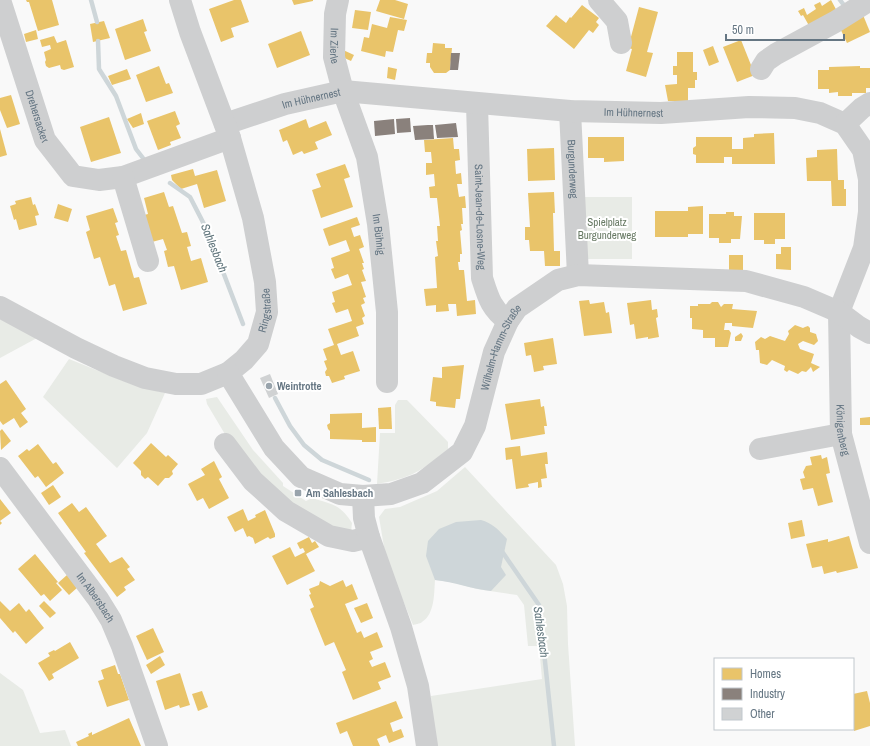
<svg xmlns="http://www.w3.org/2000/svg" width="870" height="746" viewBox="0 0 870 746" font-family="'Archivo Narrow',sans-serif">
<style>
.green{fill:#e8ebe6}
.water{fill:#ced6d9}
.homes{fill:#e9c46a}
.industry{fill:#8a817c}
.lines{fill:none;stroke-linecap:round;stroke-linejoin:round}
.stream{stroke:#ced6d9;stroke-width:4.5}
.building{fill:#d0d2d3}
.minor{stroke:#cecfd0;stroke-width:22}
.poi-dot{fill:#99a4ac;stroke:#fff;stroke-width:1.5}
.labels{text-anchor:middle;stroke-width:4;stroke-linejoin:round;paint-order:stroke}
.street-label{font-size:11px;fill:#657683;stroke:#fff}
.park-label{font-size:11px;fill:#687a64;stroke:#fff}
.poi-label{font-size:11px;font-weight:bold;fill:#657683;stroke:#fff;text-anchor:start}
.water-label{font-size:12px;font-style:italic;fill:#60757c;stroke:#fff}
</style>
<rect width="100%" height="100%" fill="#f9f9f9"/>
<g class="green">
<rect x="581" y="197" width="51" height="62"/>
<polygon points="0,319 37,338 0,358"/>
<polygon points="69,359 131,384 165,393 147,433 117,468 43,397"/>
<path d="M217,397l36,53 30,33v3l23,15 6,-3c20,6 29,7 40,25l-1,9 -4,1 -55,-24 -63,-68 -22,-37 -1,-5z"/>
<path d="M398,400h9l41,42v7c-27,22 -36,29 -71,35l3,-51h15v-28z"/>
<path d="M465,467l91,98 7,19 4,22 1,38 7,102h-141l-3,-50 111,-17 -3,-33h-11l-4,-41 -7,-10 -40,-6 -26,-7 -16,-2c-1,13 0,34 -13,42 -2,2 -7,2 -9,3l-27,-66 -7,-42 6,-8 15,-2 37,-16z"/>
<polygon points="0,673 23,690 40,733 65,730 71,746 0,746"/>
</g>
<path class="water" d="M481,520c11,3 18,10 26,19l-6,28 5,8 -15,16c-19,-2 -37,-9 -56,-11l-9,-24 2,-15 11,-12 17,-7z"/>
<g class="homes">
<polygon points="26,0 52,0 59,25 38,31 29,2 27,2"/>
<polygon points="234,0 241,0 249,22 231,28 234,37 221,42 209,9"/>
<polygon points="292,0 313,0 313,1 294,5"/>
<polygon points="380,0 395,0 408,4 404,19 376,11"/>
<polygon points="831,0 839,15 812,31 803,15 801,16 798,11 804,8 807,15 816,9 814,5 820,2 822,6"/>
<polygon points="582,5 599,18 596,22 599,25 593,33 589,30 574,49 546,26 556,15 566,23 570,17 571,18"/>
<polygon points="639,7 658,12 647,52 653,53 646,77 626,71 632,49 628,48"/>
<polygon points="355,10 371,12 368,30 352,28"/>
<polygon points="863,15 870,32 847,43 839,26"/>
<polygon points="390,17 407,20 404,31 398,30 393,52 386,51 385,57 361,51 364,37 369,38 372,24 387,28"/>
<polygon points="143,19 147,31 144,32 151,51 125,60 115,29"/>
<polygon points="104,21 110,38 93,42 90,24"/>
<polygon points="36,30 38,39 26,42 24,34"/>
<polygon points="301,31 310,55 277,68 268,44"/>
<polygon points="54,36 57,43 66,40 74,67 64,70 61,69 60,65 49,68 46,66 45,62 46,60 44,52 51,49 50,45 42,47 40,40"/>
<polygon points="741,40 755,75 737,82 723,47"/>
<polygon points="433,43 445,44 445,48 452,48 450,70 446,73 434,73 430,67 430,63 426,63 427,53 432,53"/>
<polygon points="713,46 719,62 709,66 703,50"/>
<polygon points="341,49 354,55 351,61 338,55"/>
<polygon points="677,52 693,52 693,72 697,72 697,80 695,80 695,88 688,88 688,101 668,101 665,85 677,84 677,75 673,75 673,66 677,66"/>
<polygon points="159,66 166,84 169,83 173,93 146,102 136,75"/>
<polygon points="860,66 860,68 870,68 870,88 866,88 866,93 852,93 852,96 838,96 838,92 829,93 829,89 818,89 818,70 829,70 829,67"/>
<polygon points="388,67 397,69 395,80 387,78"/>
<polygon points="127,69 131,79 112,85 108,76"/>
<polygon points="11,95 20,124 7,128 0,110 0,98"/>
<polygon points="175,111 180,124 176,126 181,138 170,142 171,145 158,150 147,121"/>
<polygon points="141,113 144,124 133,128 127,119"/>
<polygon points="109,117 121,153 91,162 80,127"/>
<polygon points="306,119 309,128 326,121 332,135 315,142 318,149 304,154 302,151 293,155 287,140 283,142 279,130"/>
<polygon points="0,129 7,155 0,157"/>
<polygon points="774,133 775,164 732,164 732,157 724,157 724,163 696,163 696,155 693,154 693,148 696,146 696,137 732,137 732,149 743,149 743,138 754,137 754,134"/>
<polygon points="588,137 624,137 624,161 604,162 604,158 588,158"/>
<polygon points="453,138 454,149 459,149 460,160 455,161 456,174 461,173 462,184 457,184 459,197 465,196 466,208 462,208 463,224 461,224 462,230 460,231 462,254 460,254 460,262 458,262 459,270 464,270 467,301 475,300 476,314 457,316 456,304 448,304 449,311 436,312 436,305 426,306 424,289 437,288 435,257 438,256 436,241 438,241 437,226 440,226 437,198 430,198 429,187 435,186 434,174 426,175 426,163 432,163 431,152 425,152 424,140"/>
<polygon points="554,148 555,180 528,181 527,149"/>
<polygon points="837,149 838,180 844,180 844,189 846,189 846,206 832,206 831,181 807,181 806,158 817,157 817,150"/>
<polygon points="345,164 350,177 344,179 353,207 321,218 312,190 321,187 316,174"/>
<polygon points="193,169 195,176 217,170 226,201 204,208 197,184 181,189 172,180 171,175"/>
<polygon points="164,192 169,207 173,206 182,233 187,232 191,246 187,247 191,261 201,258 208,282 181,290 174,266 168,267 164,251 167,250 163,239 152,242 144,215 148,214 144,198"/>
<polygon points="554,192 555,213 553,213 554,251 560,251 560,266 545,266 544,251 530,251 529,240 525,240 525,227 530,227 528,193"/>
<polygon points="31,197 33,205 35,204 39,215 35,216 37,225 19,230 16,219 14,220 10,206 16,204 15,201"/>
<polygon points="58,204 72,209 68,222 54,218"/>
<polygon points="703,206 703,234 688,234 688,237 655,237 655,211 688,211 688,207"/>
<polygon points="113,208 118,222 115,223 119,235 116,236 121,251 126,250 134,278 139,277 147,304 123,311 115,284 109,286 100,257 94,259 86,232 90,230 86,216"/>
<polygon points="726,212 734,212 734,216 742,216 740,239 731,239 731,243 719,243 719,238 709,238 709,214 726,214"/>
<polygon points="754,213 785,213 785,239 775,239 775,244 764,244 764,240 754,240"/>
<polygon points="357,217 360,225 351,228 354,237 360,235 364,247 359,249 364,263 362,263 364,269 362,270 366,281 361,282 366,297 363,298 365,303 361,305 365,316 362,318 364,324 356,327 359,336 337,344 341,355 353,351 360,371 344,376 345,379 332,383 329,376 326,376 325,372 327,369 324,361 327,360 323,349 334,345 328,329 352,321 348,309 336,313 332,303 335,302 332,292 352,285 348,274 335,279 331,269 334,268 331,258 350,251 346,240 329,246 323,229"/>
<polygon points="781,247 791,247 791,270 776,269 776,254 781,254"/>
<rect x="729" y="255" width="14" height="15"/>
<polygon points="589,300 590,304 604,302 606,313 609,312 612,333 584,336 579,301"/>
<polygon points="651,300 652,310 657,309 658,317 656,318 659,337 648,339 648,337 636,339 634,324 630,325 627,303"/>
<polygon points="712,302 718,302 721,307 724,304 733,304 732,309 757,311 753,328 732,326 732,323 725,323 724,330 729,330 731,333 728,347 715,347 715,338 703,338 703,330 692,329 692,318 690,318 690,306 698,306 698,304 710,304"/>
<polygon points="795,325 803,328 805,327 808,326 810,328 810,332 816,334 818,341 814,345 803,341 798,344 800,349 814,354 811,363 820,367 813,372 811,367 806,372 802,371 798,374 789,370 787,372 784,370 785,366 772,360 767,365 760,363 759,350 756,350 755,342 761,337 765,339 770,336 785,341 789,334 788,331"/>
<polygon points="741,333 743,336 741,341 735,341 735,337"/>
<polygon points="553,338 557,364 543,366 544,370 534,372 531,355 526,356 524,343"/>
<polygon points="464,365 460,399 456,399 455,408 436,406 436,402 430,401 433,377 442,378 442,367"/>
<polygon points="6,380 26,409 21,413 28,422 20,428 14,418 3,425 0,421 0,384"/>
<polygon points="540,399 541,407 544,406 547,426 544,426 545,434 511,440 505,404"/>
<polygon points="391,407 392,429 379,429 378,408"/>
<polygon points="362,413 362,428 376,427 376,442 362,442 362,440 330,439 330,431 328,429 327,425 330,423 330,414"/>
<polygon points="870,417 870,425 860,425 860,418"/>
<polygon points="2,429 11,441 1,450 0,431"/>
<polygon points="151,443 166,457 168,455 178,464 172,471 173,474 169,478 165,478 158,486 148,477 145,479 141,475 141,471 133,463"/>
<polygon points="38,444 53,464 56,462 64,473 46,487 38,476 35,478 18,456 27,449 29,451"/>
<polygon points="520,446 521,456 547,452 548,464 545,464 547,478 541,479 542,487 538,488 538,482 528,484 529,487 516,489 512,459 506,460 505,448"/>
<polygon points="821,455 822,459 827,457 830,473 826,474 833,502 818,506 813,488 803,490 800,479 805,478 803,472 806,466 812,465 810,457"/>
<polygon points="214,461 222,477 219,479 229,498 209,509 203,498 197,501 188,484 205,475 201,469"/>
<polygon points="53,485 61,497 49,505 41,493"/>
<polygon points="0,499 11,513 0,521 2,523 0,525"/>
<polygon points="72,503 79,512 86,507 107,536 96,544 110,563 122,557 130,567 127,569 135,580 124,587 126,590 117,597 84,553 86,552 58,513"/>
<polygon points="243,509 248,521 256,517 255,515 265,510 275,534 275,537 270,539 268,537 255,544 253,538 249,536 247,537 243,528 235,532 227,517"/>
<polygon points="802,520 805,536 791,539 788,523"/>
<polygon points="849,536 858,568 837,573 836,571 824,574 822,566 812,568 806,544 828,539 828,542"/>
<polygon points="309,537 312,543 315,541 319,547 306,554 315,571 287,585 272,556 290,547 295,557 305,552 303,548 300,549 297,543"/>
<polygon points="35,554 58,582 56,583 62,590 50,601 44,594 41,596 18,569"/>
<polygon points="67,575 78,587 69,595 58,583"/>
<polygon points="343,580 346,587 352,584 358,599 345,604 357,633 361,631 364,638 377,632 383,647 370,652 373,659 369,661 372,667 385,662 391,677 378,682 381,689 353,700 342,672 346,670 334,642 325,646 310,609 314,607 309,595 311,594 309,589 319,585 320,581 330,586"/>
<polygon points="0,601 10,611 19,603 26,612 29,609 44,628 26,644 15,631 13,633 0,618"/>
<polygon points="44,601 56,613 50,618 39,606"/>
<polygon points="367,603 373,618 361,623 354,608"/>
<polygon points="153,628 164,652 147,660 136,636"/>
<polygon points="70,642 79,658 52,674 54,678 49,681 38,663 50,656 48,653 54,650 55,651"/>
<polygon points="160,656 165,665 151,674 146,665"/>
<polygon points="115,665 118,674 120,674 129,700 107,707 98,681 104,679 101,670"/>
<polygon points="180,673 190,705 180,708 179,705 165,710 156,681"/>
<polygon points="202,691 208,707 198,711 192,694"/>
<polygon points="867,691 870,703 870,726 854,731 853,694"/>
<polygon points="396,701 403,718 390,723 393,732 401,729 404,737 389,743 386,735 377,739 380,746 353,746 347,731 340,734 336,723"/>
<polygon points="129,718 141,746 78,746 76,742 89,736 88,734 92,732 92,735"/>
</g>
<g class="industry">
<polygon points="451,53 460,53 458,70 450,70"/>
<polygon points="410,118 411,132 397,133 396,119"/>
<polygon points="394,119 395,134 375,136 374,121"/>
<polygon points="456,123 458,137 437,138 435,125"/>
<polygon points="428,125 433,125 434,139 415,140 413,126"/>
</g>
<g class="lines">
<g class="stream">
<polyline points="91,0 97,22"/>
<polyline points="840,0 846,8"/>
<polyline points="98,41 99,69 116,96 136,149 146,162"/>
<polyline points="170,183 190,197 207,230 243,324"/>
<polyline points="275,398 290,426 304,445 322,460 369,480"/>
<polyline points="501,550 539,605 554,746"/>
</g>
</g>
<polygon class="building" points="270,374 278,394 269,398 260,378"/>
<g class="lines">
<g class="minor">
<path id="s1" d="M0,0l45,140 28,36 26,4 24,-3 107,-39"/>
<path id="s2" d="M338,0l-3,14 -1,43 9,34 24,66 11,67 9,88v70"/>
<polyline points="599,0 617,21 621,43"/>
<polyline points="761,69 766,61 776,54 835,22 870,0"/>
<path id="s3" d="M477,104l5,174c6,19 9,31 26,43"/>
<path id="s4" d="M570,111l8,164"/>
<path id="s5" d="M225,124l60,-20 58,-13 227,20 91,2 88,-6 46,1 25,5 25,11 18,26 6,29v33l-5,36 -25,64 2,122 29,109"/>
<polyline points="845,124 862,108 870,103"/>
<polyline points="123,177 148,261"/>
<path id="s6" d="M0,307l76,41 38,18 31,12 31,6h25l27,-11 16,-13 14,-16 9,-32 -2,-30 -12,-64 -23,-80 -40,-106 -10,-32"/>
<path id="s7" d="M228,373l46,75 27,29 39,17 23,2 28,-2 31,-11 40,-31 13,-26 19,-74 14,-31 9,-13 41,-28 20,-5 168,6 58,16 35,15 20,15 11,6"/>
<polyline points="225,444 253,481 286,511 329,536 353,541 369,537"/>
<polyline points="760,449 841,434"/>
<path id="s8" d="M0,468l98,131 13,21 11,26 35,100"/>
<polyline points="363,496 364,518 369,537 401,627 418,686 427,746"/>
</g>
</g>
<g class="poi-dot">
<circle cx="269" cy="386" r="4"/>
<rect x="294" y="489" width="8" height="8" rx="2"/>
</g>
<g class="labels">
<g class="street-label">
<text dy="4" stroke="none"><textPath href="#s2" startOffset="46">Im Zierle</textPath></text>
<text dy="4" stroke="none"><textPath href="#s5" startOffset="90">Im Hühnernest</textPath></text>
<text dy="4" stroke="none"><textPath href="#s5" startOffset="414">Im Hühnernest</textPath></text>
<text dy="4" stroke="none"><textPath href="#s1" startOffset="122">Drehersacker</textPath></text>
<text dy="4" stroke="none"><textPath href="#s4" startOffset="58">Burgunderweg</textPath></text>
<text dy="4" stroke="none"><textPath href="#s3" startOffset="113">Saint-Jean-de-Losne-Weg</textPath></text>
<text dy="4" stroke="none"><textPath href="#s2" startOffset="241">Im Bühnig</textPath></text>
<text dy="4" stroke="none"><textPath href="#s6" startOffset="324">Ringstraße</textPath></text>
<text dy="4" stroke="none"><textPath href="#s7" startOffset="417">Wilhelm-Hamm-Straße</textPath></text>
<text dy="4" stroke="none"><textPath href="#s5" startOffset="946">Königenberg</textPath></text>
<text dy="4" stroke="none"><textPath href="#s8" startOffset="161">Im Albersbach</textPath></text>
</g>
<g class="park-label">
<text x="607" y="226">Spielplatz<tspan x="607" dy="13">Burgunderweg</tspan></text>
</g>
<g class="poi-label">
<text x="277" y="390">Weintrotte</text>
<text x="306" y="497">Am Sahlesbach</text>
</g>
<g class="water-label">
<text transform="translate(214 248) rotate(68)" y="4">Sahlesbach</text>
<text transform="translate(541 632) rotate(82)" y="4">Sahlesbach</text>
</g>
</g>
<rect x="714" y="658" width="140" height="72" fill="#ffffff" stroke="#c1c8cd"/>
<rect x="722" y="668" width="20" height="12" fill="#e9c46a" stroke="#c1c8cd"/>
<text x="750" y="678" font-size="12" fill="#657683">Homes</text>
<rect x="722" y="688" width="20" height="12" fill="#8a817c" stroke="#c1c8cd"/>
<text x="750" y="698" font-size="12" fill="#657683">Industry</text>
<rect x="722" y="708" width="20" height="12" fill="#d0d2d3" stroke="#c1c8cd"/>
<text x="750" y="718" font-size="12" fill="#657683">Other</text>
<path d="M726 34v6h118v-6" fill="none" stroke="#657683" stroke-width="2"/>
<text x="732" y="34" font-size="12" fill="#657683" stroke="#ffffff" stroke-width="3" paint-order="stroke">50 m</text>
</svg>
